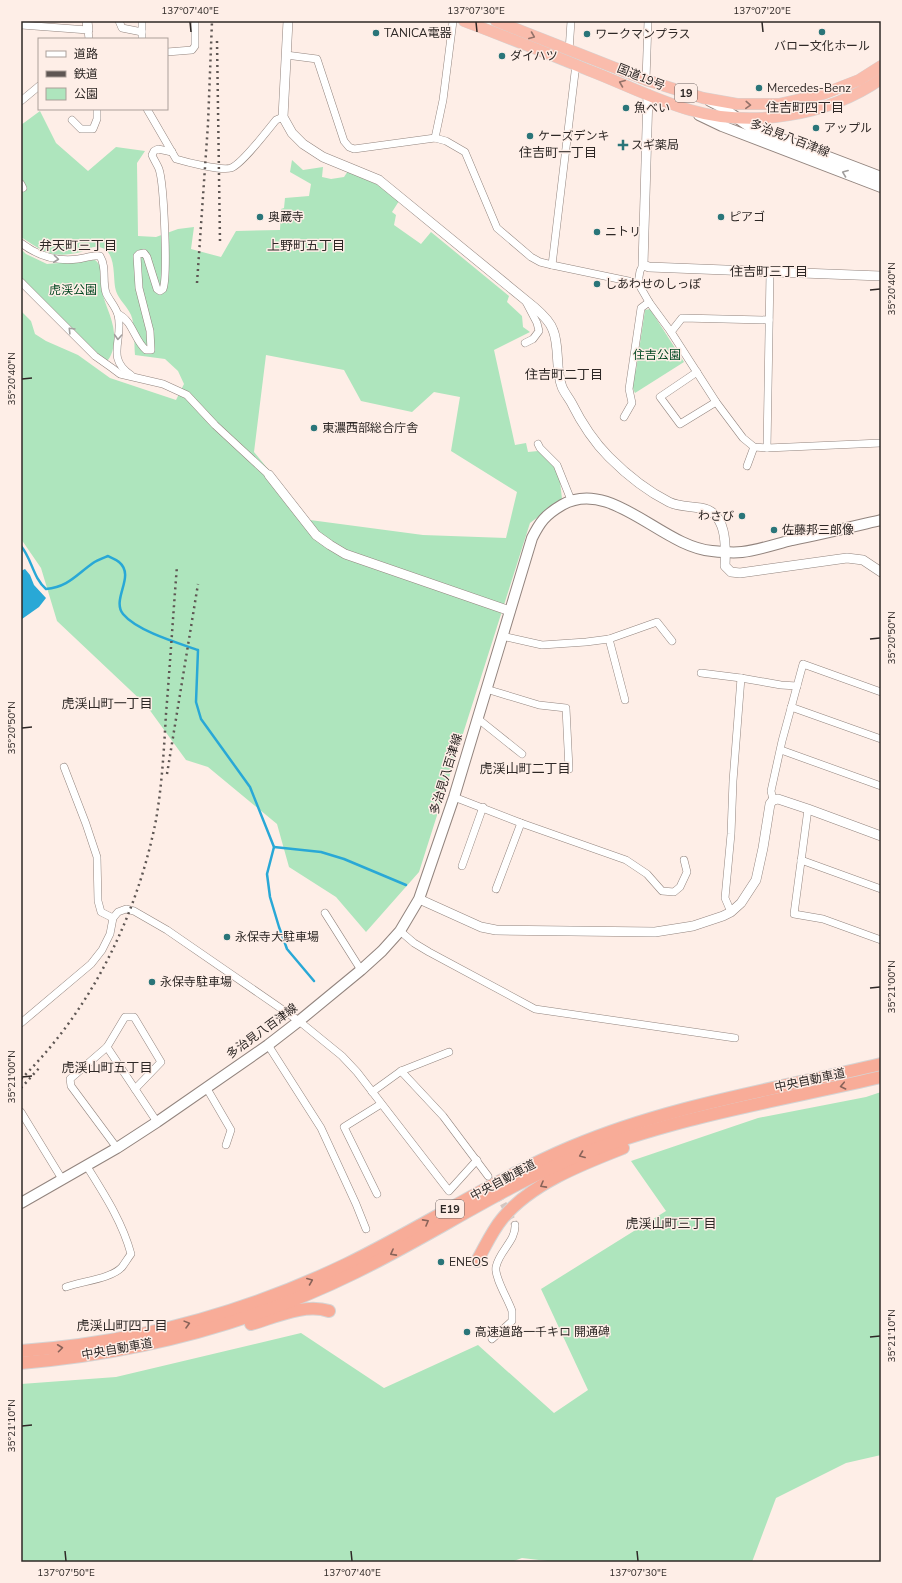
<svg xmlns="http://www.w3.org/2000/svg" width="902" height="1583" viewBox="0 0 902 1583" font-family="'Nunito Sans','Noto Sans JP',sans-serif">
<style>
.green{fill:#aee5bd;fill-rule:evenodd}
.water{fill:#29a8d6}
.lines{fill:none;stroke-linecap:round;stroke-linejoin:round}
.stream{stroke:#29a8d6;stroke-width:2.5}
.minor-tunnel{stroke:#d4c6c0;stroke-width:7;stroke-dasharray:7 3.5;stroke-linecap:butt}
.minor-casing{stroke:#92847e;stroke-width:8}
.tertiary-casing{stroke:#92847e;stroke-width:10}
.secondary-casing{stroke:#92847e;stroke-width:12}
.trunk-casing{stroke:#d5d4d4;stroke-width:12}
.motorway-casing{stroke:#d5d4d4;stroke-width:14}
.minor{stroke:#fff;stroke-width:7}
.tertiary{stroke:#fff;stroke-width:9}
.secondary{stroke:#fff;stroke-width:10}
.trunk{stroke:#fabcac;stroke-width:11}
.motorway{stroke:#f8ac98;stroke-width:12}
.rail{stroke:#5e5653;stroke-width:2.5;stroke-dasharray:2 4;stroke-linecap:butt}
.oneway{stroke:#947269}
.oneway2{stroke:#a19e9d}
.oneway3{stroke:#896359}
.ticks{fill:none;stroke:#2e2826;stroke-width:1.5}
.poi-dot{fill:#2a7579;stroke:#feeee7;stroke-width:1.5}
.labels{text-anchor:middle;stroke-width:3;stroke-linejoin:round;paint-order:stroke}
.shield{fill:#feeee7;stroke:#6c6360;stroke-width:1}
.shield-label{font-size:11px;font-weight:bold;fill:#2e2826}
.poi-label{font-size:12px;fill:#2e2826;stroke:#feeee7;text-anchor:start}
.street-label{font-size:12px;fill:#2e2826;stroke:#feeee7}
.park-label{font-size:12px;fill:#004721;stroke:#feeee7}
.neighbourhood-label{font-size:13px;fill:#2e2826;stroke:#feeee7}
.neatline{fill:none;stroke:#2e2826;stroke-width:1.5}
.ticks-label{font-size:10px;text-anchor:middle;fill:#2e2826}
</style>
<rect width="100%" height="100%" fill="#feeee7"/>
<g class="green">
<path d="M40,111l16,32 32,28 28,-24 29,4 -8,12 1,73 18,1 22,-8 16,-2 -3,22 30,8 15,-26 44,-1 1,-21 3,-1 1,-10 24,-2 2,-12 -21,-12 2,-12 11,10 20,-3 -1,10 9,2 13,-2 4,-6 30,14 21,16 -7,11 4,3 -2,10 27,19 10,-12 78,64 -2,6 15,14 1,11 7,5 -36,18 21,95 11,-2 2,9 10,-1 17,16 5,14 2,18 -32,24 -111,349 -53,60 -30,-35 -47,-30 -12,-43 -69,-57 -22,-7 -40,-55 -89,-84 -16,-53 -20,-29v-228l10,10 4,13 11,7 32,14 32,23 66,22 8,-16 -6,-13 -13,-12 -30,-4c-1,-11 0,-31 -4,-40 -4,-9 -12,-15 -15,-24 -4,-12 2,-42 -18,-44 -5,-1 -12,3 -17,5 -29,7 -37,0 -60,-15v-112zM266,355l78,15 17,31 51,11 22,-20 26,5 -9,54 66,41 -11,46 -83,-3 -113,-15 -56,-68z"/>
<path d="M21,249l5,5 21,10 48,-4c9,7 5,16 6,26 2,16 12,31 13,47 1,10 -1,23 -8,29l-85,-84z"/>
<path d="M650,309l34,53 -49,31c-4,-7 -4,-17 1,-23l9,-60z"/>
<polygon points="881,1092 881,1455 846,1463 776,1498 752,1562 556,1562 522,1558 511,1562 21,1562 21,1384 116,1377 301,1333 384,1388 478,1345 554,1413 588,1390 541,1289 666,1211 631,1161 758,1118 866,1097"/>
</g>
<polygon class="water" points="25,569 30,575 34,585 46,598 39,607 22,619 21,571"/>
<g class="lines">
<g class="stream">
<path d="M21,546c11,13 12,32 25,43 22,-2 30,-14 47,-26 4,-3 10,-5 15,-7 3,2 8,3 11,6 17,14 -8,37 4,52 14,17 55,29 75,36l-2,52 5,17 49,68 24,60 -7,27 3,23 9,30 8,22 27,32"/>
<polyline points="274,847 321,852 344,859 406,885"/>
</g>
<polyline class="minor-tunnel" points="488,1176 515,1225"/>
<g class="minor-casing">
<g id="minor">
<polyline points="119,21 122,28 142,32"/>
<polyline points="21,25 88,30 89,39"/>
<polyline points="142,39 142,21"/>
<polyline points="569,51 571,21"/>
<polyline points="167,52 192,50 195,46 195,21"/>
<polyline points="286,55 317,59 344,141 349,147 354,149 435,138 446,141 465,152 497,228 531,257 540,262 552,265 638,283"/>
<polyline points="646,80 648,21"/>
<polyline points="21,101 39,86"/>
<path d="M147,109l29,50c10,3 45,12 55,9 11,-4 36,-37 45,-48l7,-3"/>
<polyline points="72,120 81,129 93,129 97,119 97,109"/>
<polyline points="435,138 443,100 453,21"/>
<polyline points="21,184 23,188"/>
<path d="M21,243c17,13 35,19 57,16 7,-1 16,-4 22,-3 7,12 2,24 6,37 3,7 10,14 12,22 6,24 -13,43 13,60"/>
<polyline points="552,265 576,64"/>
<polyline points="643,265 640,271 638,283 649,302 671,332 716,402 743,438 754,447 767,448 881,443"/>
<polyline points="21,282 95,356 112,368 120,374 163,384 187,395 215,425 269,475"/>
<path d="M118,314c15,7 16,26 28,36h5l-1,-19 -11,-43 -2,-32 2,-2 5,-1 3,4 10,32 3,2 3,-2c5,-13 1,-105 -4,-120 -2,-5 -5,-9 -7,-14l2,-4 4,-2 14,3"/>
<polyline points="671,332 682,318 769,320"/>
<polyline points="525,343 533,339 539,331 537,323 526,302"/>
<polyline points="697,372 660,397 680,424 716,402"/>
<polyline points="624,417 632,403 629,389 641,308 649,302"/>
<polyline points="538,444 540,448 557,465 571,500"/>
<polyline points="767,448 770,273"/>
<polyline points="747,466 754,447"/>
<polyline points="502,636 542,645 586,642 609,639 657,622 672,641"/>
<polyline points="609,639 625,700"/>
<polyline points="701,673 741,678 781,685 797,686"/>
<polyline points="486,689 539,705 566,708 569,769"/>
<polyline points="791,707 881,739"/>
<polyline points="477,718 522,754"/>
<polyline points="781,750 881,786"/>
<polyline points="64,767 86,824 97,857 98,901 101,912 113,918"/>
<polyline points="454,797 521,823 626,860 647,874 662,891 674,892 680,887 687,872 684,860"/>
<polyline points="773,800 771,791 782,741 803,664 881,692"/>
<polyline points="808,809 794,914 823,919 881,940"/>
<polyline points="801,860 881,889"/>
<polyline points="462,866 483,807"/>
<polyline points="496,889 521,823"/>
<polyline points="731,912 725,898 731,834 733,781 741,678"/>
<polyline points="325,913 361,970"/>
<polyline points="400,931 414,943 429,952 535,1009 735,1038"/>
<polyline points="21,1023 91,964 102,950 110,934 113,918 118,912 126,909 134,911 167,930 299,1021 342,1056 357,1072 449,1191 477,1160"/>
<polyline points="268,1045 321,1128 356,1204 366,1229"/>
<polyline points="107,1047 157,1122"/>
<polyline points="401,1071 443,1116 488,1176"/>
<polyline points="206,1087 231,1130 226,1145"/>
<polyline points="372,1092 401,1071 449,1052"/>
<polyline points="21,1112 62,1179"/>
<polyline points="117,1148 71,1086 70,1079 107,1047 125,1017 134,1017 161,1062 135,1089"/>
<polyline points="377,1194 344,1127 381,1104"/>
<path d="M66,1287c16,-6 45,-8 56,-20 3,-4 6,-9 9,-13 -9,-33 -27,-60 -45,-89"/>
<path d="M492,1339l20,-18c0,-3 0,-7 0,-10 -3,-10 -18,-34 -16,-44 3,-16 20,-26 19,-42"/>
</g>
</g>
<g class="tertiary-casing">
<g id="tertiary">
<polyline points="87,21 88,30"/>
<path d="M288,21l-5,96 9,16 11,11 20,13 56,23 155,127c7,6 16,14 19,23 7,17 2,39 9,57 2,5 6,10 9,15 10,20 22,39 38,55 17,17 38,34 60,45 10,5 21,4 32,6 26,4 25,37 24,58l6,6 9,1 107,-15 16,2 18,12"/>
<polyline points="648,94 643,265 649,267 881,276"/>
<polyline points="269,475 316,535 330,545 345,554 510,611"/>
<polyline points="419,899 481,927 496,930 655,932 693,926 723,916 731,912 741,903 756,880 763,848 770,804 773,800 778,799 808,809 881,836"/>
</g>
</g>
<g class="secondary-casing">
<g id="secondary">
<polyline points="710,101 720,106 750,127 881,177"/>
<polyline points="699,115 722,126 881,187"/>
<path d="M21,1203l96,-55 40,-26 111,-77 31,-24 62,-51 21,-19 18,-20 19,-32 35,-102 78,-259c8,-16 13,-23 30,-33 49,-28 100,42 150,46 9,1 21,2 30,1 17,-2 34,-8 50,-12 30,-6 59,-13 89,-20"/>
</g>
</g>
<g class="trunk-casing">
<g id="trunk">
<path d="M464,21c42,16 83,32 124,49 34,13 67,30 102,40 62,18 138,6 191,-31"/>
<polyline points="496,21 646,80 703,98 737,104 779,104 823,94 859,80 881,66"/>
</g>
</g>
<g class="motorway-casing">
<g id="motorway">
<path d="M477,1261c8,-14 15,-30 25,-42 28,-35 80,-55 121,-71"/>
<path d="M251,1324c24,-7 54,-21 78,-13"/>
<path d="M21,1351c113,-8 224,-38 326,-87 76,-37 146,-84 224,-117 99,-42 206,-58 310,-83"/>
<path d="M21,1363c117,-10 230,-39 335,-91 74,-36 143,-83 219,-115 98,-40 203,-56 306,-80"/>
</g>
</g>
<use href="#minor" class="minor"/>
<use href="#tertiary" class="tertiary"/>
<use href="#secondary" class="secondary"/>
<use href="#trunk" class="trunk"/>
<use href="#motorway" class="motorway"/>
<g class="rail">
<polyline points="217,41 220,242"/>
<polyline points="197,283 208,124 212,21"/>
<polyline points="167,774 198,584"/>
<path d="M21,1079c70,-69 116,-163 135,-259 6,-35 8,-71 10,-106 4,-49 7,-98 11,-148"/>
<polyline points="21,1088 41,1066"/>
</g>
</g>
<defs><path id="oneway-chevron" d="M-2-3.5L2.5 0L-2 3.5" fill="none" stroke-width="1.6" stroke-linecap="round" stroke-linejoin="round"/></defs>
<g class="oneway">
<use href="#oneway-chevron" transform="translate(532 36) rotate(22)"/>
<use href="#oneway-chevron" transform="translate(622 83) rotate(-158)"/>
<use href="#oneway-chevron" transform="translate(748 105) rotate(3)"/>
</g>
<g class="oneway2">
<use href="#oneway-chevron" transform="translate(845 173) rotate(-159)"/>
<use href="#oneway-chevron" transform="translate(56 259) rotate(6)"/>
<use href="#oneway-chevron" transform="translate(71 330) rotate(-134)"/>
<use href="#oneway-chevron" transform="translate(118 337) rotate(93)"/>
</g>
<g class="oneway3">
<use href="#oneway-chevron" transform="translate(843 1086) rotate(168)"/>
<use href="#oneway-chevron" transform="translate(582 1155) rotate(159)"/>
<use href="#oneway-chevron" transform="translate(543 1185) rotate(151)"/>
<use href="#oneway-chevron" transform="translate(426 1222) rotate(-29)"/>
<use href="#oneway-chevron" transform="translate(393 1253) rotate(152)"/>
<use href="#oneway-chevron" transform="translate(310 1281) rotate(-22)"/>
<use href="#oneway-chevron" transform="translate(187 1324) rotate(-15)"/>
<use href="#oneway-chevron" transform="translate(60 1348) rotate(-7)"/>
</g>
<path class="ticks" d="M190,22l1,10M476,22l1,10M762,22l1,10M870,290l10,-1M22,379l10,-1M870,639l10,-1M22,728l10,-1M870,988l10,-1M22,1077l10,-1M870,1337l10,-1M22,1426l10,-1M65,1551l1,10M351,1551l1,10M637,1551l1,10"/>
<g class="poi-dot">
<circle cx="822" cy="32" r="4"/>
<circle cx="376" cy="33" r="4"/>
<circle cx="587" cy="34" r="4"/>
<circle cx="502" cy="56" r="4"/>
<circle cx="759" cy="88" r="4"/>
<circle cx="626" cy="108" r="4"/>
<circle cx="816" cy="128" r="4"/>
<circle cx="530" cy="136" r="4"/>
<path d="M621 139h4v4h4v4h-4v4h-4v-4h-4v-4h4z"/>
<circle cx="260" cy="217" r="4"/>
<circle cx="721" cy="217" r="4"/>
<circle cx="597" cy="232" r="4"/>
<circle cx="597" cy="284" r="4"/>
<circle cx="314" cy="428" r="4"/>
<circle cx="742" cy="516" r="4"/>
<circle cx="774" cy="530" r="4"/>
<circle cx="227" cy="937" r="4"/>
<circle cx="152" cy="982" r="4"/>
<circle cx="441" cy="1262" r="4"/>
<circle cx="467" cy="1332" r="4"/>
</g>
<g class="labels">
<g class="shield">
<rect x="675" y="84" width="22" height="18" rx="3"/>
<rect x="436" y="1200" width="28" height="18" rx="3"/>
</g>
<g class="shield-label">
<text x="686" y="97">19</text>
<text x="450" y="1213">E19</text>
</g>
<g class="poi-label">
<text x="384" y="37">TANICA電器</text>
<text x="595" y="38">ワークマンプラス</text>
<text x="822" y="50" text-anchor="middle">バロー文化ホール</text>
<text x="510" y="60">ダイハツ</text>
<text x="767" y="92">Mercedes-Benz</text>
<text x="634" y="112">魚べい</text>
<text x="824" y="132">アップル</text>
<text x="538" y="140">ケーズデンキ</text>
<text x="631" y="149">スギ薬局</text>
<text x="268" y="221">奥蔵寺</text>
<text x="729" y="221">ピアゴ</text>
<text x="605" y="236">ニトリ</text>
<text x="605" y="288">しあわせのしっぽ</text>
<text x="322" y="432">東濃西部総合庁舎</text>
<text x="734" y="520" text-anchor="end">わさび</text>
<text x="782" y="534">佐藤邦三郎像</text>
<text x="235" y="941">永保寺大駐車場</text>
<text x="160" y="986">永保寺駐車場</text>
<text x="449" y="1266">ENEOS</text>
<text x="475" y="1336">高速道路一千キロ 開通碑</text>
</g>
<g class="street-label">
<text transform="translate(641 77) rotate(22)" y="4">国道19号</text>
<text transform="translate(790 138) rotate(21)" y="4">多治見八百津線</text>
<text transform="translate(446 774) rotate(-73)" y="4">多治見八百津線</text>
<text transform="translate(262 1031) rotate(-36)" y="4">多治見八百津線</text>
<text transform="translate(810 1080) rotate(-12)" y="4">中央自動車道</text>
<text transform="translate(503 1180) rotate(-28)" y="4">中央自動車道</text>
<text transform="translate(117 1349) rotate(-10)" y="4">中央自動車道</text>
</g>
<g class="park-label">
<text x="73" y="294">虎渓公園</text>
<text x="657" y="359">住吉公園</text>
</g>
<g class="neighbourhood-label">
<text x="805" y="112">住吉町四丁目</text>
<text x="558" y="157">住吉町一丁目</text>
<text x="78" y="250">弁天町三丁目</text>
<text x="306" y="250">上野町五丁目</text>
<text x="769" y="276">住吉町三丁目</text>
<text x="564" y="379">住吉町二丁目</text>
<text x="107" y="708">虎渓山町一丁目</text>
<text x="525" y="773">虎渓山町二丁目</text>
<text x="107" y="1072">虎渓山町五丁目</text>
<text x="671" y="1228">虎渓山町三丁目</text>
<text x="122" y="1330">虎渓山町四丁目</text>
</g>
</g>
<rect width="902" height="1583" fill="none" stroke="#feeee7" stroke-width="44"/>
<rect x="38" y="38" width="130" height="72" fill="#feeee7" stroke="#ab9f9a"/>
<rect x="46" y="51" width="20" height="6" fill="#ffffff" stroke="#ab9f9a"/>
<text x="74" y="58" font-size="12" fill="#2e2826">道路</text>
<rect x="46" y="71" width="20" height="6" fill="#5e5653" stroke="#ab9f9a"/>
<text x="74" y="78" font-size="12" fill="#2e2826">鉄道</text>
<rect x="46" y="88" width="20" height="12" fill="#aee5bd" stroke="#ab9f9a"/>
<text x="74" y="98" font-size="12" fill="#2e2826">公園</text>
<rect x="22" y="22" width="858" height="1539" class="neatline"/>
<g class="ticks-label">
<text x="190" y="14">137°07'40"E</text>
<text x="476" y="14">137°07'30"E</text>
<text x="762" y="14">137°07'20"E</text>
<text transform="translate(891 289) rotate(-90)" y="4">35°20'40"N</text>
<text transform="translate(11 379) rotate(-90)" y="4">35°20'40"N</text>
<text transform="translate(891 638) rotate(-90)" y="4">35°20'50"N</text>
<text transform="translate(11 728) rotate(-90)" y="4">35°20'50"N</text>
<text transform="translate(891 987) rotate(-90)" y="4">35°21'00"N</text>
<text transform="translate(11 1077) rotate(-90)" y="4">35°21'00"N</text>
<text transform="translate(891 1336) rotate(-90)" y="4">35°21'10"N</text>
<text transform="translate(11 1426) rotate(-90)" y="4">35°21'10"N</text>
<text x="66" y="1576">137°07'50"E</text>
<text x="352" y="1576">137°07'40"E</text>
<text x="638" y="1576">137°07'30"E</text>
</g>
</svg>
